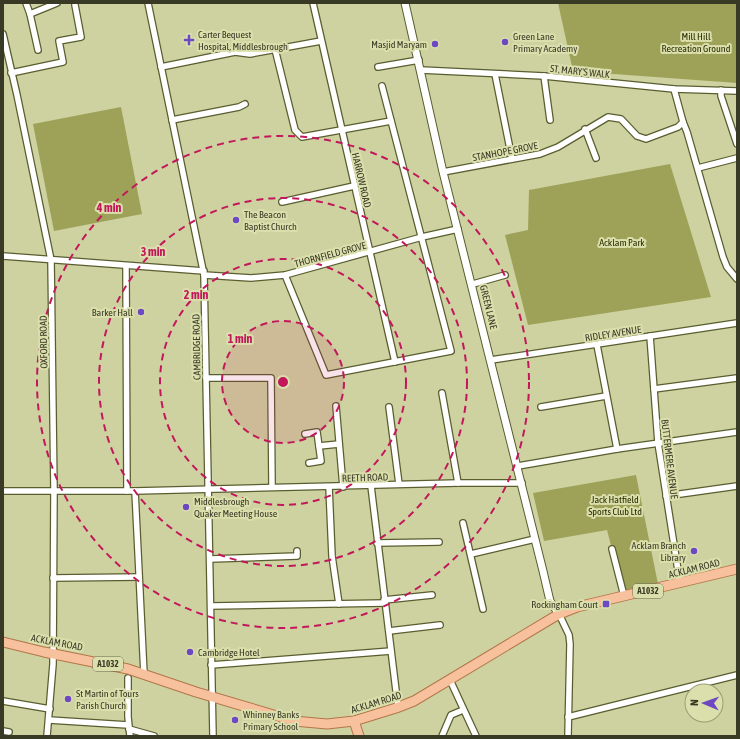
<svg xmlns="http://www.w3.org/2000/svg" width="740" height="739" viewBox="0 0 740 739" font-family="'Asap Condensed',sans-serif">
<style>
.green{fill:#9da258}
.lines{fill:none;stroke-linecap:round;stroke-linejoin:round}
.minor-casing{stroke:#5a5d2f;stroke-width:8}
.tertiary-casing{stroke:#5a5d2f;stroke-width:9}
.primary-casing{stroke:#b27649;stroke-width:11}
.minor{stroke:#fff;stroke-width:5.5}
.tertiary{stroke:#fff;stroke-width:7}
.primary{stroke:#f8c19d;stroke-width:9}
.ring{fill:none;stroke:#c2185b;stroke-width:2;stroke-dasharray:7 5}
.poi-dot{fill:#6c49c2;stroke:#dbdfac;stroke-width:1.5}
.labels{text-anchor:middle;stroke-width:4;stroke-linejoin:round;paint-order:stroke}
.shield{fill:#dbdfac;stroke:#696c4e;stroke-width:1}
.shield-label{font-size:9px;font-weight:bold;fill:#383a26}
.poi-label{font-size:10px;fill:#383a26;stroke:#dbdfac;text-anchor:start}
.park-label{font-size:10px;fill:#2a2c00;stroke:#dbdfac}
.street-label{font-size:10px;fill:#383a26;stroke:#dbdfac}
.centre{fill:#c2185b;stroke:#dbdfac;stroke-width:2}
.ring-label{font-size:12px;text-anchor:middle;font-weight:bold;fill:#c2185b;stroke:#dbdfac;stroke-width:4;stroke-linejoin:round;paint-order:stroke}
</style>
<rect width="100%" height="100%" fill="#ced2a0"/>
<g class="green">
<polygon points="558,3 737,3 737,83 573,71"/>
<polygon points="121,107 142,214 54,231 33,124"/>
<polygon points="670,164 711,297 528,325 505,235 528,230 529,190"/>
<polygon points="636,475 658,584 623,592 607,530 544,541 533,493"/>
</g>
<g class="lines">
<g class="minor-casing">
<g id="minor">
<polyline points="26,3 30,14"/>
<polyline points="148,3 204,275 213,736"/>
<polyline points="313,3 395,362"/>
<polyline points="3,34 17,95 51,260 54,491 53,664 47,736"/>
<polyline points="275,49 295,130 302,137 391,121"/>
<polyline points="38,50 30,14 57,3"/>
<polyline points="161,67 235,52 250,54 321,41"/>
<polyline points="378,67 419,60"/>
<polyline points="421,70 544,76 674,89 737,91"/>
<polyline points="11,73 63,62 59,41 81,37 75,5"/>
<polyline points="495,74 512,159"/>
<polyline points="544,76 550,120"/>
<polyline points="721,90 721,96 737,144"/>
<polyline points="172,120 239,107 245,104"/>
<polyline points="683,122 687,132 723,257 727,267 737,279"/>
<polyline points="585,129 596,158"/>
<polyline points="698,168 737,158"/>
<polyline points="443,172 540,154 558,147 608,117 621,119 637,136 646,139 678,127 683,122 674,89"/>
<polyline points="282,202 354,186"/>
<polyline points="3,256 204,271"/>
<polyline points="126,266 127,491"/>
<polyline points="204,275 251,278 285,275 422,237 458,229"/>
<polyline points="285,275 326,375 451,351 382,86"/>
<polyline points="473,284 505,275"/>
<polyline points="650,336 658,443 680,583"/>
<polyline points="597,345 617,449"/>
<polyline points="491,360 737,323"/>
<polyline points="206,378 271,378 272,487"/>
<polyline points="654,389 737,378"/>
<polyline points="442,393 458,483"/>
<polyline points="336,406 343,487"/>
<polyline points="389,407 399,484"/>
<polyline points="541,407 606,396"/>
<polyline points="305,434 317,432 321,461 309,463"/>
<polyline points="319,446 339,444"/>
<polyline points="518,466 617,449 737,432"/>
<polyline points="371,486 398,707"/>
<polyline points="329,487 332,556 339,604"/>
<polyline points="3,491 135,491 458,483 522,483"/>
<polyline points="135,491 144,674"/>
<polyline points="666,496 737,486"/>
<polyline points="463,523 483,609"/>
<polyline points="377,543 439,542"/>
<polyline points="612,549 624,596"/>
<polyline points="471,554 535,539"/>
<polyline points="210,559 297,556 297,551"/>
<polyline points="53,578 139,577"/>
<polyline points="384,600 432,595"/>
<polyline points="211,606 385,603"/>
<polyline points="559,614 569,635 570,644 568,736"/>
<polyline points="389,631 440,625"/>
<polyline points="211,665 391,651"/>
<polyline points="128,678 128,717 130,736"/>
<polyline points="450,680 476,736"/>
<polyline points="3,701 50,709"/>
<polyline points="568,717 737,675"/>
<polyline points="49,720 128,725"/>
<polyline points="129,729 154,736"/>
<polyline points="3,731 9,732"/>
<polyline points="442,736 451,715 463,710"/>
</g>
</g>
<g class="tertiary-casing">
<polyline id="tertiary" points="405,3 443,172 543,571 550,601 559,614"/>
</g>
<g class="primary-casing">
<g id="primary">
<polyline points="3,642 44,652 128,669 196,692 294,721 327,724 354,721 396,708 414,701 559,614 577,607 737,569"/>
<polyline points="354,721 359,736"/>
</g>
</g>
<use href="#minor" class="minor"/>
<use href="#tertiary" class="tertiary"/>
<use href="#primary" class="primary"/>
</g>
<circle cx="283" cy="382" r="61" fill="#c2185b" fill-opacity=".12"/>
<g class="ring">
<circle cx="283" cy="382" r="61"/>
<circle cx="283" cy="382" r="123"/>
<circle cx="283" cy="382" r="184"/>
<circle cx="283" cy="382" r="246"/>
</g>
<g class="poi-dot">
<path d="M187 34h4v4h4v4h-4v4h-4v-4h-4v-4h4z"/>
<circle cx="505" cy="42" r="4"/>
<circle cx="435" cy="44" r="4"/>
<circle cx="236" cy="220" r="4"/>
<circle cx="141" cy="312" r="4"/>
<circle cx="186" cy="507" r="4"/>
<circle cx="694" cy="551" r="4"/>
<rect x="602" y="600" width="8" height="8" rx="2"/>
<circle cx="190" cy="652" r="4"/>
<circle cx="68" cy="699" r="4"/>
<circle cx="235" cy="720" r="4"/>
</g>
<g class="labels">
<g class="shield">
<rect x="633" y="584" width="30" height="14" rx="3"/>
<rect x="93" y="657" width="30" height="14" rx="3"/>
</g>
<g class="shield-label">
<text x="648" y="594">A1032</text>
<text x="108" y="667">A1032</text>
</g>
<g class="poi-label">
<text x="198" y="38">Carter Bequest<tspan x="198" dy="12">Hospital, Middlesbrough</tspan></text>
<text x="513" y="40">Green Lane<tspan x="513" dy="12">Primary Academy</tspan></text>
<text x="427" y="48" text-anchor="end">Masjid Maryam</text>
<text x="244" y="218">The Beacon<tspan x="244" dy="12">Baptist Church</tspan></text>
<text x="133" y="316" text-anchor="end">Barker Hall</text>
<text x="194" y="505">Middlesbrough<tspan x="194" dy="12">Quaker Meeting House</tspan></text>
<text x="686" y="549" text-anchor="end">Acklam Branch<tspan x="686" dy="12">Library</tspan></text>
<text x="598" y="608" text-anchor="end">Rockingham Court</text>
<text x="198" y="656">Cambridge Hotel</text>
<text x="76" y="697">St Martin of Tours<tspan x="76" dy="12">Parish Church</tspan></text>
<text x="243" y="718">Whinney Banks<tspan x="243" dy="12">Primary School</tspan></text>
</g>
<g class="park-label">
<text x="696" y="40">Mill Hill<tspan x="696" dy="12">Recreation Ground</tspan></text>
<text x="622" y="246">Acklam Park</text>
<text x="615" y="503">Jack Hatfield<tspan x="615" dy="12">Sports Club Ltd</tspan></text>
</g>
<g class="street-label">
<text transform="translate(580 71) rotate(6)" y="4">ST. MARY'S WALK</text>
<text transform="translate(505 151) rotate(-11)" y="4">STANHOPE GROVE</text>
<text transform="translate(362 180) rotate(77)" y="4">HARROW ROAD</text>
<text transform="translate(330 254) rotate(-15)" y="4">THORNFIELD GROVE</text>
<text transform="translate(489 307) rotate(76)" y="4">GREEN LANE</text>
<text transform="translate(613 333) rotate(-9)" y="4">RIDLEY AVENUE</text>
<text transform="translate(43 342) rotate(-91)" y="4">OXFORD ROAD</text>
<text transform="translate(196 347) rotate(-91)" y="4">CAMBRIDGE ROAD</text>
<text transform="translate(670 459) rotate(83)" y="4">BUTTERMERE AVENUE</text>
<text transform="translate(365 477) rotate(-2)" y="4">REETH ROAD</text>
<text transform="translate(694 568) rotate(-14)" y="4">ACKLAM ROAD</text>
<text transform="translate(57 642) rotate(11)" y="4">ACKLAM ROAD</text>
<text transform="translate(376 702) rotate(-17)" y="4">ACKLAM ROAD</text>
</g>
</g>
<circle cx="283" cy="382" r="6" class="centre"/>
<g class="ring-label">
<text x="109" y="212">4 min</text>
<text x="153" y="256">3 min</text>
<text x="196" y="299">2 min</text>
<text x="240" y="343">1 min</text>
</g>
<rect width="740" height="739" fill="none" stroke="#383a26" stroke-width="8"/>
<g transform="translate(704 703) rotate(272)"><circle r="19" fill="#dbdfac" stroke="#9a9d76"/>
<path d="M0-3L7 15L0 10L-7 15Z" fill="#6c49c2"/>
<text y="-6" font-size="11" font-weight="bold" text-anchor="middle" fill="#383a26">N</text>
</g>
</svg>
